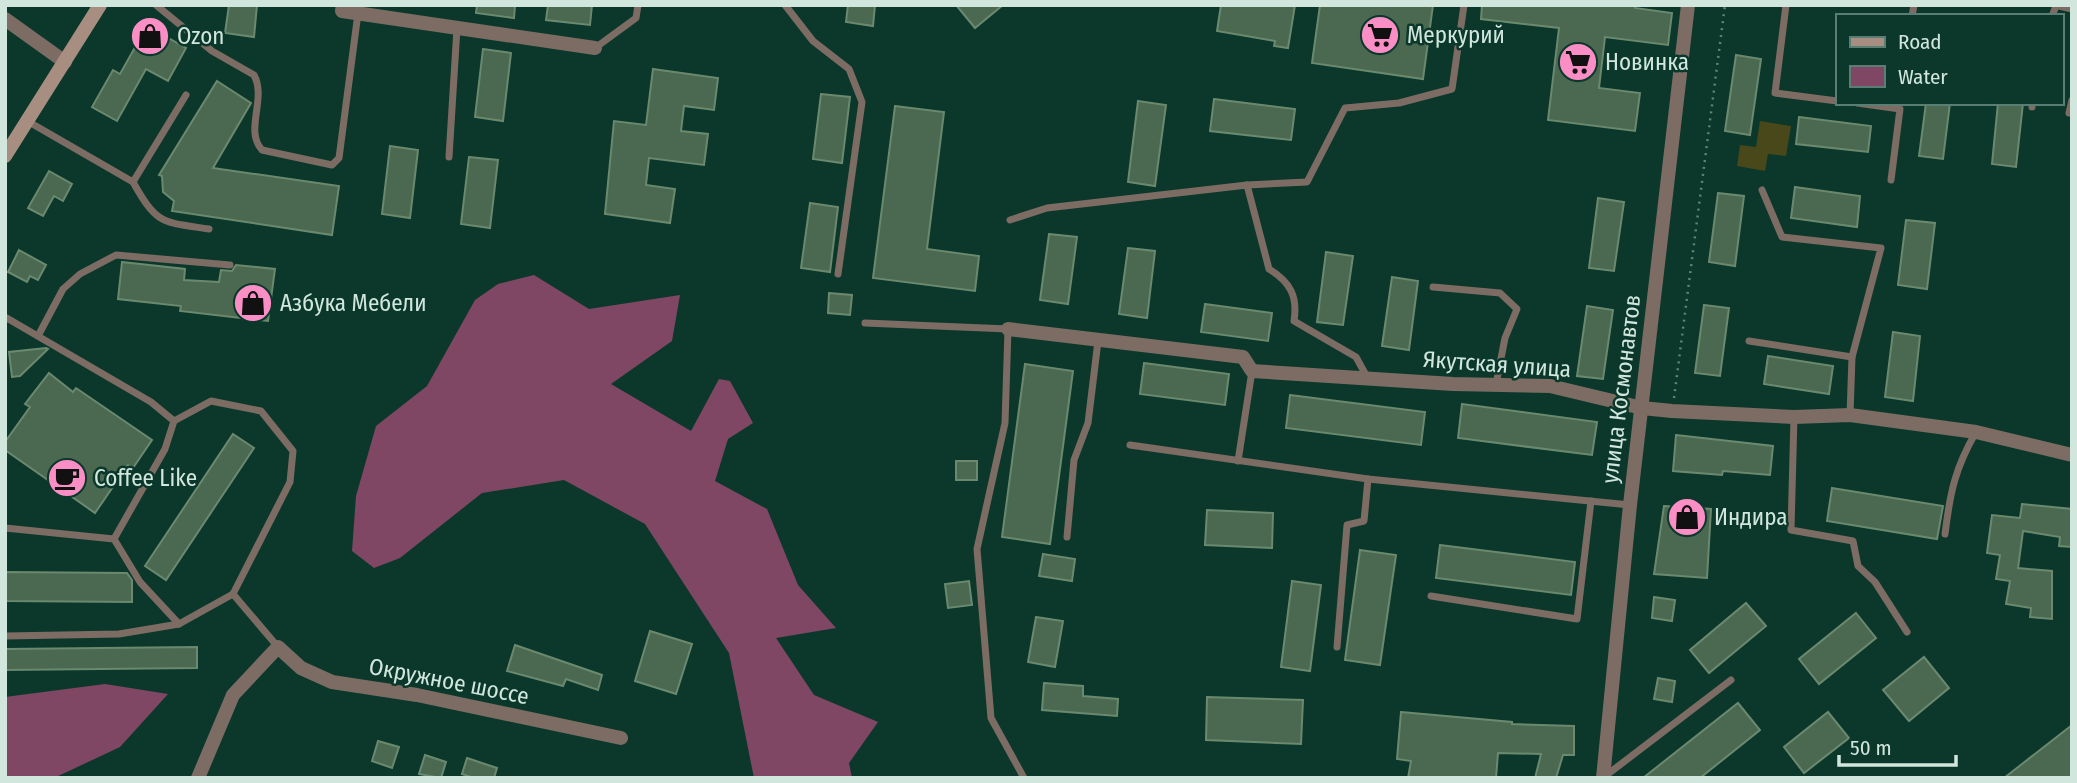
<svg xmlns="http://www.w3.org/2000/svg" width="2077" height="783" viewBox="0 0 2077 783" font-family="'Fira Sans Condensed',sans-serif">
<style>
.green{fill:#48481b}
.water{fill:#804764}
.building{fill:#4b6950;stroke:#6a896f;stroke-width:2}
.lines{fill:none;stroke-linecap:round;stroke-linejoin:round}
.path{stroke:#608378;stroke-width:2.5;stroke-dasharray:2 5;stroke-linecap:butt}
.service{stroke:#7c6c64;stroke-width:7}
.minor{stroke:#7c6c64;stroke-width:14}
.tertiary{stroke:#7c6c64;stroke-width:14}
.secondary{stroke:#a88e81;stroke-width:14}
.labels{text-anchor:middle;stroke-width:5;stroke-linejoin:round;paint-order:stroke}
.poi-label{font-size:23px;fill:#d1e7de;stroke:#0b382b;text-anchor:start}
.street-label{font-size:23px;fill:#d1e7de;stroke:#0b382b}
</style>
<rect width="100%" height="100%" fill="#0b382b"/>
<polygon class="green" points="1760,121 1791,126 1786,156 1768,154 1765,171 1737,166 1740,145 1756,147"/>
<g class="water">
<polygon points="534,275 589,309 680,295 672,341 611,384 691,431 719,379 730,381 753,423 728,439 715,481 767,509 798,585 836,628 776,638 814,695 878,722 849,763 852,778 754,778 729,653 645,524 564,480 482,493 400,558 374,568 352,551 356,496 376,426 427,386 475,300 498,284"/>
<polygon points="105,684 168,694 120,747 54,778 5,778 5,697"/>
</g>
<g class="building">
<polygon points="229,5 257,5 254,37 225,33"/>
<polygon points="477,5 515,5 514,18 476,13"/>
<polygon points="548,5 592,5 590,25 546,20"/>
<polygon points="848,5 875,5 873,26 846,22"/>
<polygon points="956,5 1003,5 975,28"/>
<polygon points="1221,5 1295,5 1288,48 1274,46 1275,41 1217,31"/>
<polygon points="1320,5 1433,5 1423,79 1312,63"/>
<polygon points="1482,5 1635,5 1635,8 1672,13 1668,45 1605,37 1599,88 1640,93 1635,131 1548,120 1559,28 1481,19"/>
<polygon points="147,26 186,48 168,81 146,69 117,121 92,107 113,70 120,74"/>
<polygon points="483,49 511,53 503,121 475,117"/>
<polygon points="1736,55 1761,59 1750,135 1725,131"/>
<polygon points="653,69 718,78 714,110 684,106 681,131 708,134 704,165 649,158 646,185 675,189 670,223 605,214 614,121 646,125"/>
<polygon points="217,81 251,103 213,168 339,186 332,235 172,211 174,201 163,192 162,176 159,175"/>
<polygon points="821,94 850,97 842,163 813,159"/>
<polygon points="1214,99 1295,109 1291,140 1210,131"/>
<polygon points="1138,101 1166,105 1155,186 1128,182"/>
<polygon points="1926,103 1950,103 1943,159 1919,156"/>
<polygon points="1998,103 2023,103 2016,167 1992,164"/>
<polygon points="895,106 944,112 927,249 979,256 975,291 873,278"/>
<polygon points="1799,117 1871,126 1868,152 1796,144"/>
<polygon points="390,146 418,150 410,218 382,214"/>
<polygon points="469,157 498,160 490,228 461,224"/>
<polygon points="49,171 72,184 63,201 54,196 43,216 28,208"/>
<polygon points="1795,187 1860,196 1857,227 1791,218"/>
<polygon points="1718,193 1744,196 1735,266 1709,262"/>
<polygon points="1598,198 1624,202 1614,271 1589,268"/>
<polygon points="810,203 838,207 830,272 801,268"/>
<polygon points="1906,220 1935,223 1927,289 1898,285"/>
<polygon points="1049,234 1077,237 1068,304 1040,300"/>
<polygon points="1128,248 1155,251 1147,318 1119,314"/>
<polygon points="19,250 46,265 38,280 30,276 27,282 8,272"/>
<polygon points="1326,252 1353,256 1343,325 1317,322"/>
<polygon points="122,262 185,269 184,280 219,282 221,270 232,271 236,265 275,269 268,321 180,311 181,306 118,299"/>
<polygon points="1392,277 1418,281 1409,350 1382,346"/>
<polygon points="829,293 852,295 850,315 828,313"/>
<polygon points="1205,304 1272,313 1268,341 1201,332"/>
<polygon points="1704,305 1729,308 1720,376 1695,373"/>
<polygon points="1587,306 1613,310 1603,379 1577,376"/>
<polygon points="1893,332 1920,336 1913,401 1885,397"/>
<polygon points="46,348 48,349 20,376 12,377 9,352"/>
<polygon points="1768,356 1833,366 1829,394 1764,384"/>
<polygon points="1144,363 1229,374 1225,405 1140,394"/>
<polygon points="1025,364 1073,371 1050,544 1002,537"/>
<polygon points="49,373 73,392 76,388 152,440 133,468 128,465 95,513 5,450 5,442 30,407 25,404"/>
<polygon points="1290,395 1425,412 1421,445 1286,428"/>
<polygon points="1462,404 1597,422 1592,455 1458,438"/>
<polygon points="233,434 254,448 166,580 145,566"/>
<polygon points="1676,435 1773,446 1770,475 1723,471 1722,475 1673,471"/>
<rect x="956" y="461" width="21" height="19"/>
<polygon points="1832,488 1943,506 1937,539 1827,521"/>
<polygon points="2022,504 2072,509 2072,547 2059,546 2060,537 2023,531 2018,568 2052,571 2052,619 2030,617 2031,608 2006,604 2010,581 1996,579 2000,555 1987,553 1992,515 2020,518"/>
<polygon points="1664,506 1711,509 1707,578 1654,574"/>
<polygon points="1207,510 1273,513 1272,548 1205,545"/>
<polygon points="1440,545 1575,562 1571,595 1436,578"/>
<polygon points="1360,550 1396,555 1380,665 1345,660"/>
<polygon points="1043,554 1075,559 1072,581 1039,576"/>
<polygon points="5,572 127,573 132,580 132,602 5,601"/>
<polygon points="969,581 972,605 948,608 945,584"/>
<polygon points="1292,581 1321,585 1310,671 1281,667"/>
<polygon points="1654,597 1675,600 1672,621 1652,618"/>
<polygon points="1746,603 1766,626 1709,673 1690,650"/>
<polygon points="1856,613 1876,638 1819,684 1799,659"/>
<polygon points="1036,617 1063,621 1055,667 1028,662"/>
<polygon points="650,631 692,644 676,694 635,681"/>
<polygon points="515,645 602,675 598,690 566,679 563,686 507,671"/>
<polygon points="197,647 197,668 5,670 5,649"/>
<polygon points="1924,657 1949,688 1909,721 1883,690"/>
<polygon points="1658,678 1675,681 1672,702 1654,699"/>
<polygon points="1044,683 1083,686 1083,696 1118,699 1117,716 1042,710"/>
<polygon points="1207,697 1303,700 1301,744 1206,740"/>
<polygon points="1738,703 1760,730 1700,778 1643,778"/>
<polygon points="1401,712 1512,722 1512,724 1574,726 1574,755 1563,755 1556,778 1535,778 1541,754 1498,753 1496,778 1408,778 1411,761 1397,759"/>
<polygon points="1828,712 1849,738 1804,773 1784,747"/>
<polygon points="2072,725 2072,778 2004,778"/>
<polygon points="378,741 399,747 392,768 372,761"/>
<polygon points="425,755 446,762 441,778 419,774"/>
<polygon points="467,758 497,768 494,778 474,778 462,774"/>
</g>
<g class="lines">
<polyline class="path" points="1674,398 1725,5"/>
<g class="service">
<path d="M156,5l56,46 42,24c13,24 -10,55 8,75l70,15 7,-7 19,-145"/>
<polyline points="785,5 813,41 849,69 862,102 838,274"/>
<polyline points="1786,5 1775,93 1837,101"/>
<polyline points="2055,5 2072,9"/>
<polyline points="1912,16 1914,5"/>
<polyline points="2052,16 2056,6"/>
<polyline points="595,48 636,18 638,5"/>
<polyline points="1857,103 1900,109 1891,180"/>
<polyline points="2032,107 2032,103"/>
<polyline points="2069,113 2072,100"/>
<polyline points="29,122 133,182 186,95"/>
<polyline points="449,157 457,28"/>
<path d="M133,182c24,43 29,40 76,47"/>
<polyline points="1247,185 1307,182 1345,108 1399,103 1452,89 1464,5"/>
<polyline points="1762,190 1782,237 1881,248 1852,357 1850,415"/>
<path d="M1010,220l37,-12 200,-23 22,84c21,13 29,27 25,52l62,36 11,20"/>
<polyline points="1433,287 1500,293 1517,309 1505,338 1496,384"/>
<polyline points="5,317 151,402 174,421 165,449 114,539 5,528"/>
<polyline points="865,323 1008,329 1005,423 977,549 991,718 1024,778"/>
<polyline points="38,336 63,289 80,274 116,255 230,265"/>
<polyline points="1749,341 1852,357"/>
<polyline points="1794,417 1791,530 1853,541 1858,566 1875,582 1907,632"/>
<polyline points="174,421 211,401 261,411 293,451 290,482 233,594"/>
<polyline points="1130,445 1368,479 1630,505"/>
<polyline points="1238,461 1252,371"/>
<path d="M1945,534c5,-41 10,-66 31,-102"/>
<polyline points="1067,537 1074,460 1088,423 1098,341"/>
<polyline points="114,539 140,582 179,624 233,594 278,647"/>
<polyline points="1431,596 1577,619 1591,501"/>
<polyline points="5,636 119,634 179,624"/>
<polyline points="1337,647 1347,525 1364,521 1368,479"/>
<polyline points="1604,777 1731,680"/>
</g>
<g class="minor">
<polyline points="343,5 342,11 595,48"/>
<polyline points="5,19 65,62"/>
<polyline points="1008,329 1243,357 1252,371 1453,384 1550,386 1642,408 1672,411 1794,417 1850,415 1976,432 2072,455"/>
<polyline points="198,778 233,695 278,647 301,668 332,682 417,695 621,738"/>
</g>
<polyline class="tertiary" points="1603,778 1630,505 1688,5"/>
<polyline class="secondary" points="5,156 100,5"/>
</g>
<defs>
<g id="supermarket-disc" transform="scale(2.0125)"><circle r="9.5" fill="#fb8fc5" stroke="#0b382b"/><path d="M-6-5.5h2.5l.6 2H6L4.5 2H-2.5L-4.4-4H-6ZM-1.5 3.2a1.3 1.3 0 1 0 .1 0ZM3 3.2a1.3 1.3 0 1 0 .1 0Z" fill="#111"/></g>
<g id="shop-disc" transform="scale(2.0125)"><circle r="9.5" fill="#fb8fc5" stroke="#0b382b"/><path d="M-5-2.5h2.3a2.7 3.5 0 0 1 5.4 0H5L5.5 6h-11ZM-1.5-2.5h3a1.5 2.3 0 0 0-3 0Z" fill="#111"/></g>
<g id="cafe-disc" transform="scale(2.0125)"><circle r="9.5" fill="#fb8fc5" stroke="#0b382b"/><path d="M-5.5-4.5H6V0H3Q3 3.5 0 3.5H-2.5Q-5.5 3.5-5.5 0ZM3-3.2v2h1.7v-2ZM-6 4.5H4V6H-6Z" fill="#111"/></g>
</defs>
<g fill-rule="evenodd">
<use href="#supermarket-disc" x="1380" y="35"/>
<use href="#shop-disc" x="150" y="36"/>
<use href="#supermarket-disc" x="1578" y="62"/>
<use href="#shop-disc" x="253" y="303"/>
<use href="#cafe-disc" x="67" y="478"/>
<use href="#shop-disc" x="1687" y="517"/>
</g>
<g class="labels">
<g class="poi-label">
<text x="1407" y="43">Меркурий</text>
<text x="177" y="44">Ozon</text>
<text x="1605" y="70">Новинка</text>
<text x="280" y="311">Азбука Мебели</text>
<text x="94" y="486">Coffee Like</text>
<text x="1714" y="525">Индира</text>
</g>
<g class="street-label">
<text transform="translate(1497 364) rotate(4)" y="8">Якутская улица</text>
<text transform="translate(1621 389) rotate(-83)" y="8">улица Космонавтов</text>
<text transform="translate(449 681) rotate(11)" y="8">Окружное шоссе</text>
</g>
</g>
<rect width="2077" height="783" fill="none" stroke="#d1e7de" stroke-width="14"/>
<rect x="1836" y="14" width="228" height="91" fill="#0b382b" stroke="#5a7e73" stroke-width="2"/>
<rect x="1850" y="37" width="35" height="10" fill="#a88e81" stroke="#5a7e73" stroke-width="2"/>
<text x="1898" y="49" font-size="21" fill="#d1e7de">Road</text>
<rect x="1850" y="66" width="35" height="21" fill="#804764" stroke="#5a7e73" stroke-width="2"/>
<text x="1898" y="84" font-size="21" fill="#d1e7de">Water</text>
<path d="M1839 755v10h117v-10" fill="none" stroke="#d1e7de" stroke-width="3.5"/>
<text x="1850" y="755" font-size="21" fill="#d1e7de" stroke="#0b382b" stroke-width="5" paint-order="stroke">50 m</text>
</svg>
